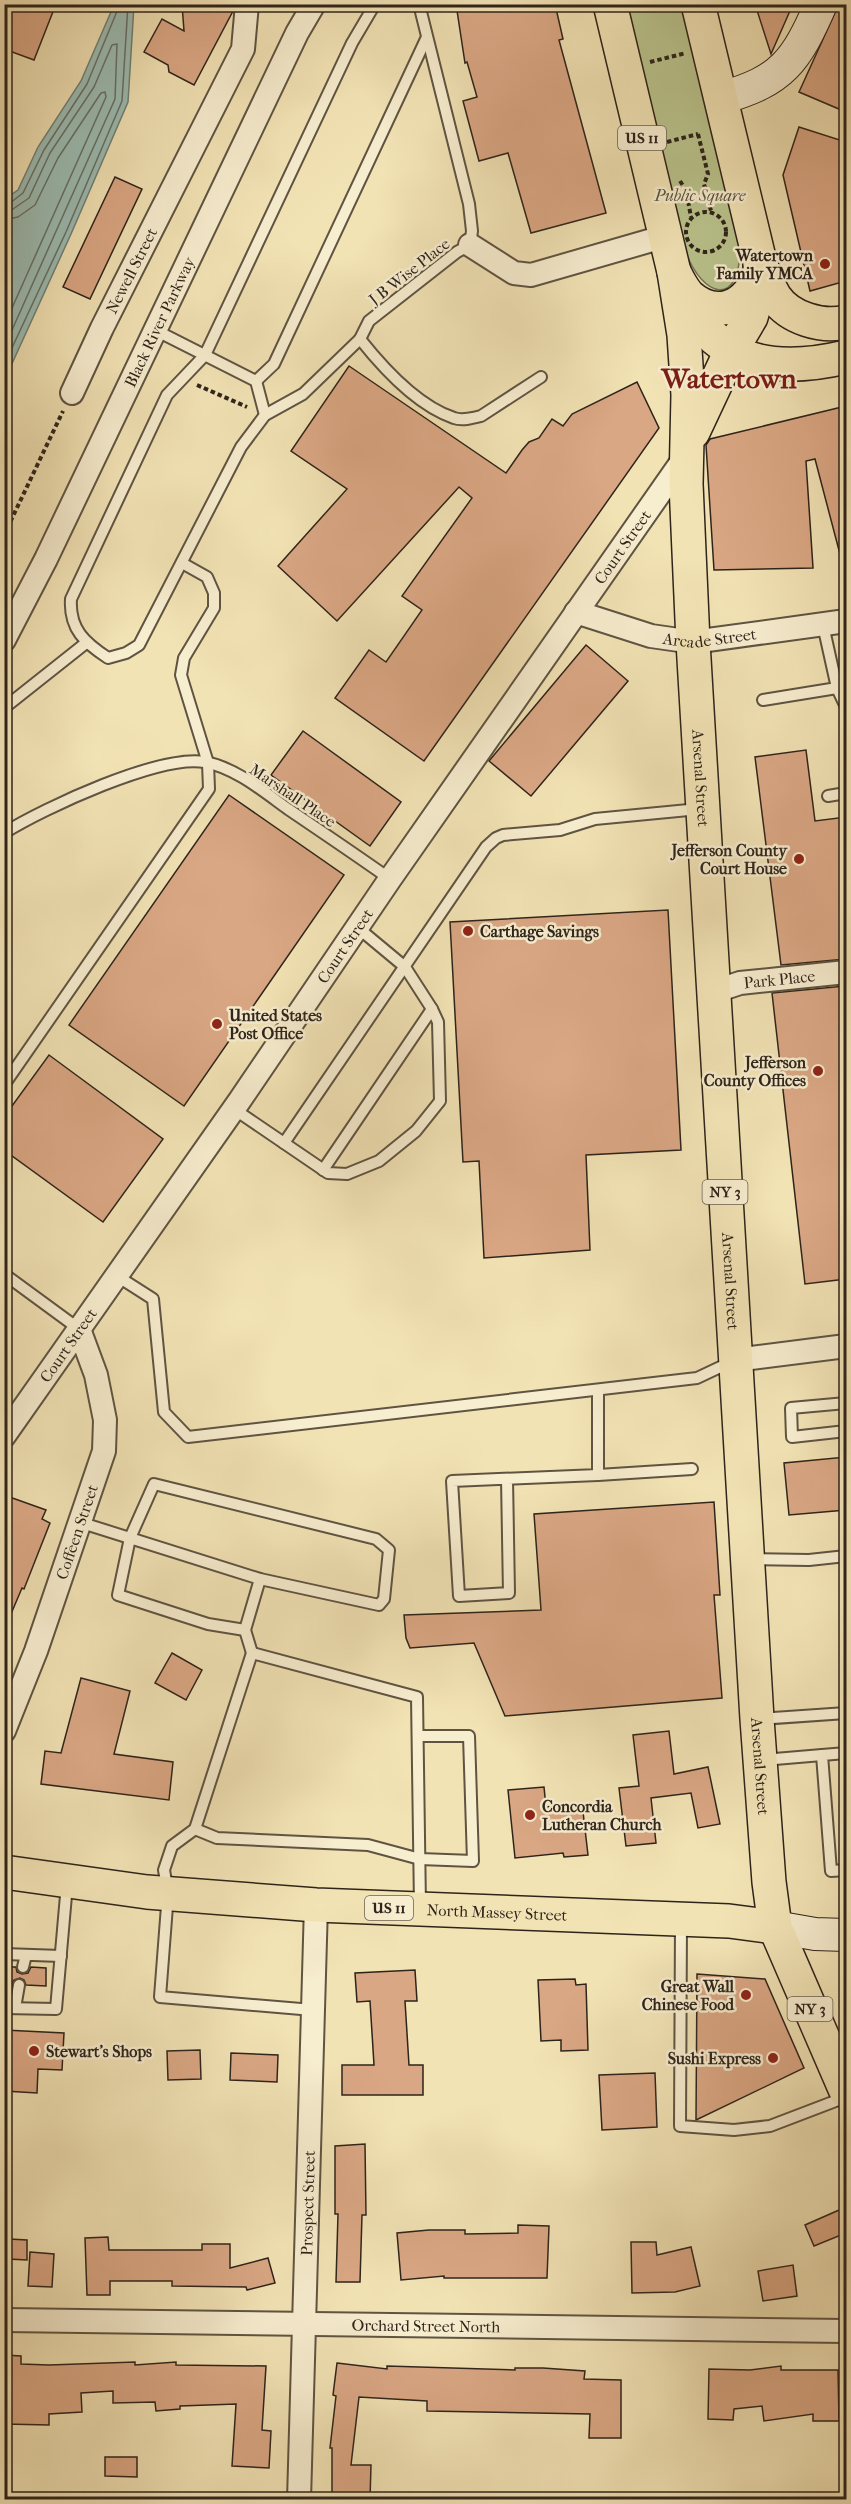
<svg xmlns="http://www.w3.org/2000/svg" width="851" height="2504" viewBox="0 0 851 2504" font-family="'IM FELL French Canon',serif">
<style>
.green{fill:#bac48d;stroke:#747454;stroke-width:1.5}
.water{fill:#9cbdb4;stroke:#708077;stroke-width:1.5}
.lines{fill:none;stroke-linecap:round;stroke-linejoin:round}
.shore{stroke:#657068;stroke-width:1.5}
.building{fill:#daa784;stroke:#2e241b;stroke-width:1.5}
.lane-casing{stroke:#5f5442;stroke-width:14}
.street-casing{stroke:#5f5442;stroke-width:26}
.secondary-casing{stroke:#2e241b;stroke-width:34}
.primary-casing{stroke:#2e241b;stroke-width:36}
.highway-casing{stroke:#2e241b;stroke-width:36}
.path{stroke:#2e241b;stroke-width:4;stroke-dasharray:4.5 3;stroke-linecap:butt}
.lane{stroke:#f7edcf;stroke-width:10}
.street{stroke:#f7edcf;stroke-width:22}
.secondary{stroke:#f7edcf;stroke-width:32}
.primary{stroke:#f2e3b5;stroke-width:33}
.highway{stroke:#f2e3b5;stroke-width:33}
.poi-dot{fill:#8f2418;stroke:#f7edcf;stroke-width:2}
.labels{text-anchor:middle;stroke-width:5;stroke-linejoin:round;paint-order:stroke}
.shield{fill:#f7edcf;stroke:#6a6051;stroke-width:1.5}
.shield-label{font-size:15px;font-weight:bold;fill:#2e241b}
.park-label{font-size:16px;font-style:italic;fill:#58543d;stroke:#f7edcf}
.poi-label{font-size:16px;font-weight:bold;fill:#2e241b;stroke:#f7edcf;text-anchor:end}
.street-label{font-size:16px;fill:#2e241b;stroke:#f7edcf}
.town-label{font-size:28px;font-weight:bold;fill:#7a1f14;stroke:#f7edcf}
</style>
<rect width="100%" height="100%" fill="#f2e3b5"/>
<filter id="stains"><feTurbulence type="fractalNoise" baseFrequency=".00333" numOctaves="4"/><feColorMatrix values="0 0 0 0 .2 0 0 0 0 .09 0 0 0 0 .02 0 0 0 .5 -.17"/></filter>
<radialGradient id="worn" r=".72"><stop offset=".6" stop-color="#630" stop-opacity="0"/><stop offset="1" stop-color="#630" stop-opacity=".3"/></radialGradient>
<path class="green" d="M627,5h55l58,245c-1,58 -37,47 -54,3z"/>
<polygon class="water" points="114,5 134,5 128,102 71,234 5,379 5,199 18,190 38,147 81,81"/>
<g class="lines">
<g class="shore">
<polyline points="4,203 10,203 23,193 44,150 87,84 120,4"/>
<polyline points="4,211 13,209 29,198 50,153 94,87 112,45 117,44 115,99 4,348"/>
<polyline points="4,220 18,217 35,205 58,158 101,93 105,92 106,97 4,326"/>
<polyline points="4,365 66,232 122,101 128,4"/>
</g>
</g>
<g class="building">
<polygon points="15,4 56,4 34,60 4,49 4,31"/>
<polygon points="182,4 233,4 233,11 194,85 169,72 168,65 144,52 162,19 184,31"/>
<polygon points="456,4 555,4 563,39 559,40 606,213 531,233 508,153 479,161 463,101 477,97 467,62 465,63"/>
<polygon points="755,4 793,4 771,54"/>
<polygon points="839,4 846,4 846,112 799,92"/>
<polygon points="799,127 846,142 846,281 810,291 783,175"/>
<polygon points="115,177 142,189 90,299 63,287"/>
<polygon points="349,366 506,473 522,450 529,442 539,438 552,419 563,426 572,414 637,382 659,428 424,761 335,698 369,650 386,662 422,610 402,596 472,498 459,487 337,621 278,566 347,489 291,451"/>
<polygon points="846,406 846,558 841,558 815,459 806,461 813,568 714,570 706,445 710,439"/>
<polygon points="586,645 628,681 531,796 489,761"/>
<polygon points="303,731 401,802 370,846 271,775"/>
<polygon points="806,750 815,821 846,817 846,959 781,965 755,757"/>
<polygon points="229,795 344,875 184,1106 69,1025"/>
<polygon points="668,910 681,1150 586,1155 590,1250 484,1258 479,1161 463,1162 450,922"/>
<polygon points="845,986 846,1279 805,1284 772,993"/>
<polygon points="49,1055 163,1139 103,1222 4,1150 4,1117"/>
<polygon points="846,1457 846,1510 789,1515 784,1463"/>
<polygon points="4,1495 46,1510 42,1519 50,1523 24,1589 22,1588 5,1628"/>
<polygon points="714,1502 720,1595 714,1595 722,1698 505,1716 474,1643 410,1648 406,1638 404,1615 541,1610 534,1514"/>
<polygon points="172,1653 202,1670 186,1700 155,1683"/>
<polygon points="81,1678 130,1691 114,1754 173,1762 169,1800 41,1784 45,1751 61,1753"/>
<polygon points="669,1731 674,1774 708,1767 720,1824 698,1828 691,1793 651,1798 656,1843 626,1846 619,1788 639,1786 633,1735"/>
<polygon points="544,1787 546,1807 582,1803 588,1855 564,1857 563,1853 515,1858 508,1790"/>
<polygon points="4,1967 16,1967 17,1972 22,1974 28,1973 31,1967 46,1968 46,1986 26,1985 24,1980 20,1978 14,1980 11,1985 4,1985"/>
<polygon points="415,1970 417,2001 405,2001 409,2065 423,2065 423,2095 342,2095 342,2065 374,2065 370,2001 357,2002 355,1973"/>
<polygon points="697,1974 765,1979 804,2068 696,2120"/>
<polygon points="575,1979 576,1985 586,1984 588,2050 561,2051 561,2040 541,2041 538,1980"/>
<polygon points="4,2030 64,2033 62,2070 38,2069 37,2093 4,2091"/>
<polygon points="200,2050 201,2079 168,2080 167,2051"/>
<polygon points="231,2053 278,2055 277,2082 230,2080"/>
<polygon points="655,2073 657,2127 602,2130 599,2075"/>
<polygon points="365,2144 366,2215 362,2215 360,2282 336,2282 338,2214 335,2214 335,2146"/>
<polygon points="846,2207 846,2233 814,2246 805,2225"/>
<polygon points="518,2225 549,2226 547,2278 444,2278 444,2276 401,2280 397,2233 429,2230 465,2230 465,2234 518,2233"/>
<polygon points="108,2237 109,2250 202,2250 202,2244 230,2244 230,2268 268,2258 275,2283 247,2290 246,2287 172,2286 172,2281 110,2281 110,2295 87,2295 85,2238"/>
<polygon points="9,2239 27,2240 27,2260 8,2259"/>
<polygon points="631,2242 656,2242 657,2255 691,2247 700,2286 675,2292 632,2293"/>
<polygon points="30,2252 54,2254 52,2287 28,2286"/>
<polygon points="793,2265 797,2296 763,2301 758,2271"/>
<polygon points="4,2355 21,2356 21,2364 49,2365 135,2362 135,2365 176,2362 176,2365 266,2366 262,2430 271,2431 269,2468 232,2466 236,2404 180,2406 180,2409 156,2411 155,2402 113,2403 113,2391 81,2393 82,2412 49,2414 49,2425 4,2424"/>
<polygon points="337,2363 387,2369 387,2366 515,2370 515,2368 543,2368 585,2371 584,2379 621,2380 621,2438 589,2438 590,2414 427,2411 427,2401 359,2397 351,2465 371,2465 370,2499 332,2499 332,2448 330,2448 336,2396 333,2395"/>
<polygon points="781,2366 781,2370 838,2370 839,2421 813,2421 813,2414 764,2421 762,2406 734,2409 733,2420 708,2419 709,2369 750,2370"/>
<polygon points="105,2457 137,2457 137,2477 105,2476"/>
</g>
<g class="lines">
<g class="lane-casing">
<g id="lane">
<path d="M375,4l-23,39 -147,312 -38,40 -96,204c-2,30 14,44 37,59l18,-5 13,-8 102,-198 24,-32 38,-21 57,-55 9,-18 88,-69 13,-7 2,-14 -3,-27 -50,-200"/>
<polyline points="155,330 256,381 265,415"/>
<path d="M360,339c23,29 58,67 94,79 8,3 19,0 27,-2l60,-39"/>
<polyline points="256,381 274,364 426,39"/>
<polyline points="837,688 846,707"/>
<polyline points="763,700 837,688 823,625"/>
<polyline points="4,708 86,643"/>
<polyline points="828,796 846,793"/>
<path d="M4,833c40,-25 156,-79 201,-71 31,6 58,29 83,47 34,23 68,46 102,70"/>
<polyline points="4,1085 209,789 208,763 181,675 184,658 214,608 214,593 207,577 182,563"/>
<polyline points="234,1109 328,1173 347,1174 379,1161 416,1131 440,1101 438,1022 432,1009 405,967 357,927"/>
<polyline points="284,1143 486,847 496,838 503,835 560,830 595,819 699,809"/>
<polyline points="323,1170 432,1009"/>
<polyline points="4,1274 79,1329"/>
<polyline points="117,1276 153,1299 164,1412 188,1437 697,1378 731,1362"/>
<polyline points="846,1403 791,1408 792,1437 846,1431"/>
<polyline points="598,1475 692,1469"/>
<polyline points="507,1479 509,1593 459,1596 452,1481 598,1475 598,1390"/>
<polyline points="79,1522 260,1579 245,1630 252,1653"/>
<polyline points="751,1559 809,1560 846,1556"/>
<polyline points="245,1630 208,1624 118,1595 130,1538 154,1484 376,1539 389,1550 384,1599 379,1605 260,1579"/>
<polyline points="760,1719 846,1713"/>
<polyline points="846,1753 822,1755 831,1871 846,1870"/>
<polyline points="763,1760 822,1755"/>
<polyline points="195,1829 217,1838 368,1845 420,1859 473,1861 469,1736 418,1736"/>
<polyline points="681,1923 680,2126 734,2130 770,2126 846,2097"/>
<polyline points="4,1954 61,1956"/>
<polyline points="23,1967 26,1955"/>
<polyline points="4,2008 56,2009 67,1884"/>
<polyline points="15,2008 19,1985"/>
<polyline points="313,2010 160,1997 168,1893 164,1870 172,1846 195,1829 252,1653 417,1697 420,1906"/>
</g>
</g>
<g class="street-casing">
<g id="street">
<polyline points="470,245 514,273 531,275 666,236"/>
<path id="s1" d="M72,393l30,-65 141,-279 4,-45"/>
<path id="s2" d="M576,612l75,24 42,6 153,-21"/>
<path id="s3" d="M4,640l42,-81 251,-526 17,-29"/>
<path id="s4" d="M713,992l27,-9 106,-11"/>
<polyline points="735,1360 846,1346"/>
<path id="s5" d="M4,1436l236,-336 150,-221 295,-422"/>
<path id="s6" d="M4,1731l32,-80 68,-200 1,-31 -9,-45 -17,-46"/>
<path id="s7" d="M4,2320l842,11"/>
<path id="s8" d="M299,2500l17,-595"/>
</g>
</g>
<g class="secondary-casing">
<g id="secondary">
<path d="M721,98c62,-17 75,-37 100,-94"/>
<polyline points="775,1927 815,1934 846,1935"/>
</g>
</g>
<g class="primary-casing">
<g id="primary">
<path d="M760,262c4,12 8,24 15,35 14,21 47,31 71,25"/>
<path d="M678,282c31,81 91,93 168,75"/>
<path id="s9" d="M4,1872l143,20 169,13 413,16 46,6"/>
</g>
</g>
<g class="highway-casing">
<g id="highway">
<path id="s10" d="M610,4l64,268 10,63 4,60 -2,89 7,158 64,1077 12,163 6,45 71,164"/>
<path d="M674,272c4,8 9,18 15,24 28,25 59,10 70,-22"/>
<polyline points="693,432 731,351 751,317 761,282 760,262 698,4"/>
</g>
</g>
<g class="path">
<polyline points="650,62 686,53"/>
<polyline points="698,134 708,174 704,184 711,211"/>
<polyline points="667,142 698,134"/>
<polyline points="680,181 686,190 691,217"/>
<circle cx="706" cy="232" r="20"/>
<polyline points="197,385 247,407"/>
<polyline points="4,535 63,411"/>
</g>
<use href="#lane" class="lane"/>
<use href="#street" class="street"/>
<use href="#secondary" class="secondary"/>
<use href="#primary" class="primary"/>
<use href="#highway" class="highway"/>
</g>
<g class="poi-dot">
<circle cx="825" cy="264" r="6"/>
<circle cx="799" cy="859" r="6"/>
<circle cx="468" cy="931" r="6"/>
<circle cx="217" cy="1024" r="6"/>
<circle cx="818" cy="1071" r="6"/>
<circle cx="530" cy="1815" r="6"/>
<circle cx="746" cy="1995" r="6"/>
<circle cx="34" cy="2051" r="6"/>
<circle cx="773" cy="2058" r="6"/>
</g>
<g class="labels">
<g class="shield">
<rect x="618" y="126" width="48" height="24" rx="4.5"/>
<rect x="702.5" y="1180" width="45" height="24" rx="4.5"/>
<rect x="365" y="1896" width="48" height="24" rx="4.5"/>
<rect x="787.5" y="1997" width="45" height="24" rx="4.5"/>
</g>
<g class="shield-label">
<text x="642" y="143">US 11</text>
<text x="725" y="1197">NY 3</text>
<text x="389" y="1913">US 11</text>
<text x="810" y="2014">NY 3</text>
</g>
<g class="park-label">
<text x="700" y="201">Public Square</text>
</g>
<g class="poi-label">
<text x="813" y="261">Watertown<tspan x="813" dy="18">Family YMCA</tspan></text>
<text x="787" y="856">Jefferson County<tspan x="787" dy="18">Court House</tspan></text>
<text x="480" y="937" text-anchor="start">Carthage Savings</text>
<text x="229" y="1021" text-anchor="start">United States<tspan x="229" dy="18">Post Office</tspan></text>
<text x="806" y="1068">Jefferson<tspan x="806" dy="18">County Offices</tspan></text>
<text x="542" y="1812" text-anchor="start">Concordia<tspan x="542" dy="18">Lutheran Church</tspan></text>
<text x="734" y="1992">Great Wall<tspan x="734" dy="18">Chinese Food</tspan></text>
<text x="46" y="2057" text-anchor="start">Stewart's Shops</text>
<text x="761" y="2064">Sushi Express</text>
</g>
<g class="street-label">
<text dy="6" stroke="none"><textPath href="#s1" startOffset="136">Newell Street</textPath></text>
<text transform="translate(409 271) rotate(-38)" y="6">J B Wise Place</text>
<text dy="6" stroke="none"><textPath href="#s3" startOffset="354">Black River Parkway</textPath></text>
<text dy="6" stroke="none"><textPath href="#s5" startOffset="1083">Court Street</textPath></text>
<text dy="6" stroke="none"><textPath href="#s2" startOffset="138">Arcade Street</textPath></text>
<text dy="6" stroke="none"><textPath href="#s10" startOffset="783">Arsenal Street</textPath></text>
<text transform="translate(293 795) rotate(34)" y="6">Marshall Place</text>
<text dy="6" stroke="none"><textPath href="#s5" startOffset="597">Court Street</textPath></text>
<text dy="6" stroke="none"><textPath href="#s4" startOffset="68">Park Place</textPath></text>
<text dy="6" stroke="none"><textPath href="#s10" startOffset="1287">Arsenal Street</textPath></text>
<text dy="6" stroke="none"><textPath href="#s5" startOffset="111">Court Street</textPath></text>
<text dy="6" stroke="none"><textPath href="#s6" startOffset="212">Coffeen Street</textPath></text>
<text dy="6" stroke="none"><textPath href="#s10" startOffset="1773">Arsenal Street</textPath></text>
<text dy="6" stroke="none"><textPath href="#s9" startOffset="495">North Massey Street</textPath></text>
<text dy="6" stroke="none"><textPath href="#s8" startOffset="297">Prospect Street</textPath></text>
<text dy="6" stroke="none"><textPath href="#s7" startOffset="422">Orchard Street North</textPath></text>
</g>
<g class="town-label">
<text x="729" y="388">Watertown</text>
</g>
</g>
<rect width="851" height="2504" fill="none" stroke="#f2e3b5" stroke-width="24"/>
<rect x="6" y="6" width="839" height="2492" fill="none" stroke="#2e241b" stroke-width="3"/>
<rect x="12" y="12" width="827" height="2480" fill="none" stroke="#2e241b" stroke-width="1.5"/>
<rect width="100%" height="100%" filter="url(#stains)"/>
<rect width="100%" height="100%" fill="url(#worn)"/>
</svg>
